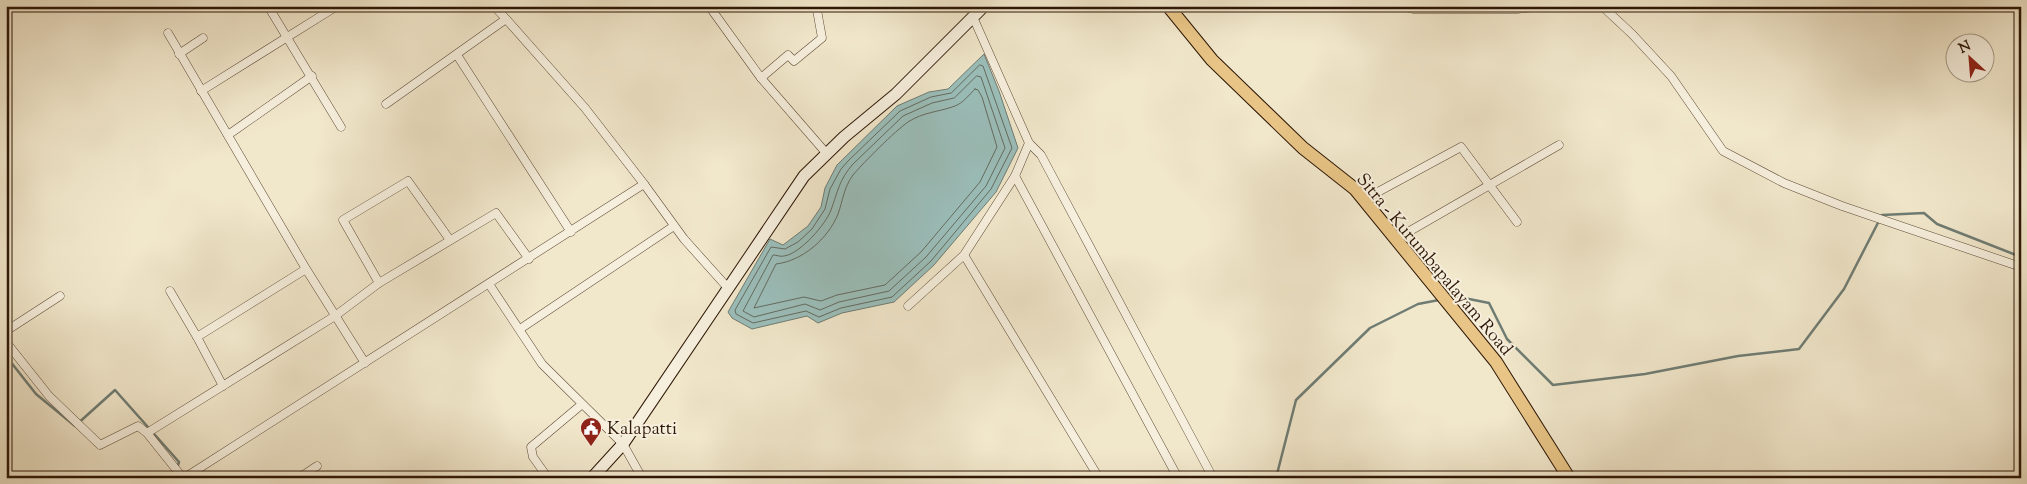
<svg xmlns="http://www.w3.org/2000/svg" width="2027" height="484" viewBox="0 0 2027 484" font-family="'Sorts Mill Goudy',serif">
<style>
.water{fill:#9bbfbb;stroke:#6f7c73}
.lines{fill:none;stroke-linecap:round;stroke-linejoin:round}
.shore{stroke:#646b60;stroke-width:1}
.stream{stroke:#6f7c73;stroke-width:2.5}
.street-casing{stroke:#5f4b37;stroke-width:9}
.secondary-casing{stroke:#2e1706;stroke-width:13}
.primary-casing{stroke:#2e1706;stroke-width:14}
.street{stroke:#f6efdd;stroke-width:8}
.secondary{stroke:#f6efdd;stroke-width:11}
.primary{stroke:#e8c486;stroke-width:12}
.labels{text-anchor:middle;stroke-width:4;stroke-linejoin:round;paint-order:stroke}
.street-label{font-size:18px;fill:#2e1706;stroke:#f6efdd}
.poi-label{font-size:18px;fill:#2e1706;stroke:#f6efdd;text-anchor:start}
</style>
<rect width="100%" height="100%" fill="#f1e7cb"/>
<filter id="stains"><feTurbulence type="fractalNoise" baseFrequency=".004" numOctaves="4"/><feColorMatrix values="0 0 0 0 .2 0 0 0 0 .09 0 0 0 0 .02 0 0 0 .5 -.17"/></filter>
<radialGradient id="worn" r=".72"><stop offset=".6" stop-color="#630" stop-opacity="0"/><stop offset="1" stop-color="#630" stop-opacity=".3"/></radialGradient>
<polygon class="water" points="984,54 999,91 1018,148 996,192 934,265 894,302 842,313 818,323 807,316 752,329 732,318 728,312 770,239 783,245 808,226 821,207 825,188 837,165 897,106 929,92 948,89"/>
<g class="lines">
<g class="shore">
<polygon points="980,65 983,66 1012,148 991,189 931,261 892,297 841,308 819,317 806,311 753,323 736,314 735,310 771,247 785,249 798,242 812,229 825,209 830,189 841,169 849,160 900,111 931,97 951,93"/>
<path d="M977,76l4,1 24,71 -19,38 -60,71 -37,34 -50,11 -19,8 -15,-6 -51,13 -11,-6 30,-56c4,0 7,2 11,1 16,-2 42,-32 47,-46 7,-19 8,-30 22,-46l50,-48 29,-13 22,-5z"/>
<path d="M975,89l3,1 4,7 15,50 -17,35 -59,70 -36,33 -48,10 -16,6 -17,-4 -50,11 22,-44c26,-3 52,-25 62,-50 5,-14 6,-27 15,-39 11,-13 42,-44 55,-53 15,-10 31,-10 47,-16 8,-3 14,-11 20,-17z"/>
</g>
<g class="stream">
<polyline points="1449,297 1454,296 1489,303 1507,339 1553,385 1645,374 1738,356 1799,349 1844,289 1882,215 1924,213 1937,224 2021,257"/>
<polyline points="6,356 36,394 75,426 115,390 179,462 177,468"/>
<polyline points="1276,478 1296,400 1370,328 1418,304 1439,300"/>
</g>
<g class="street-casing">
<g id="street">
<polyline points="268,6 341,127"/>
<polyline points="494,6 506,19"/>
<polyline points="709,6 761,78"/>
<polyline points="826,6 817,10 822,38 794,61 788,55 761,78 827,154"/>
<polyline points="1401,6 1414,9 1517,9 1545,6"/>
<polyline points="1602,6 1632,34 1671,76 1723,151 1784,183 1842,206 2021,267"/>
<polyline points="973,17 1029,143 1041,155 1213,478"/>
<polyline points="168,33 306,269 365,363"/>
<polyline points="179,54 203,38"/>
<polyline points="457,55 571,232"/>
<polyline points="201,91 337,6"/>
<polyline points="386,104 506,19 585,108 644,184"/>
<polyline points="228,135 312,76"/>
<polyline points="1015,176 1178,478"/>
<polyline points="1363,200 1461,147 1517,222"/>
<polyline points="1396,239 1559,145"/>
<polyline points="964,255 1099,478"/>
<polyline points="379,283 343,220 408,181 450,240"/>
<polyline points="489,284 542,364 623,444 642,478"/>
<polyline points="170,291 197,337"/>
<polyline points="908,306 964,255 1015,176 1029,143"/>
<polyline points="520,329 674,226"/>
<polyline points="6,331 60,296"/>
<polyline points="6,342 49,396 100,445 138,426 147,433 183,478"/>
<polyline points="223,386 197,337 306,269"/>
<polyline points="147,433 335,316 379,283 496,213 529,259"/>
<polyline points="184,478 644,184 684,239 728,288"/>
<polyline points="299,478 317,466"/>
<polyline points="548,478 533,457 531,447 581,405"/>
</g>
</g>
<g class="secondary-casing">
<polyline id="secondary" points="592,478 623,444 804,176 844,137 896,94 984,6"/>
</g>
<g class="primary-casing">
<polyline id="primary" points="1168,6 1212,60 1303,148 1355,189 1496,362 1569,478"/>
</g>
<use href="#street" class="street"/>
<use href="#secondary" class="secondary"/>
<use href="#primary" class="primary"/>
</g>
<defs>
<g id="civic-pin" transform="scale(1.125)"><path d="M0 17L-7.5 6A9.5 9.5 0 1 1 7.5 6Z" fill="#8f2418" stroke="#f6efdd"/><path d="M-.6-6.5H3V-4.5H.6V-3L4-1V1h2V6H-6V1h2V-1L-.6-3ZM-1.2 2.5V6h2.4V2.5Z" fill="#fff"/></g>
</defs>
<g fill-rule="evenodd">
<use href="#civic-pin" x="591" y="428"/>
</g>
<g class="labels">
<g class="street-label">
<text transform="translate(1435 264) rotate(50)" y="6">Sitra - Kurumbapalayam Road</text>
</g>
<g class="poi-label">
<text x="607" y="434">Kalapatti</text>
</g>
</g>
<rect width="2027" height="484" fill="none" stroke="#f1e7cb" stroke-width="25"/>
<rect x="8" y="8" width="2012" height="469" fill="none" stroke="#2e1706" stroke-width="2.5"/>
<rect x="12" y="12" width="2002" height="459" fill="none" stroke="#2e1706"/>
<g transform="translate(1970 58) rotate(334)"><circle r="24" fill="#f6efdd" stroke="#a69987"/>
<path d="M0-4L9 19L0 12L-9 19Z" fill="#8f2418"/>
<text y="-8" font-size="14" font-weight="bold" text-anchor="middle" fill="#2e1706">N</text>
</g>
<rect width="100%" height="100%" filter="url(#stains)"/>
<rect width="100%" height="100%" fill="url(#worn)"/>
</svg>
